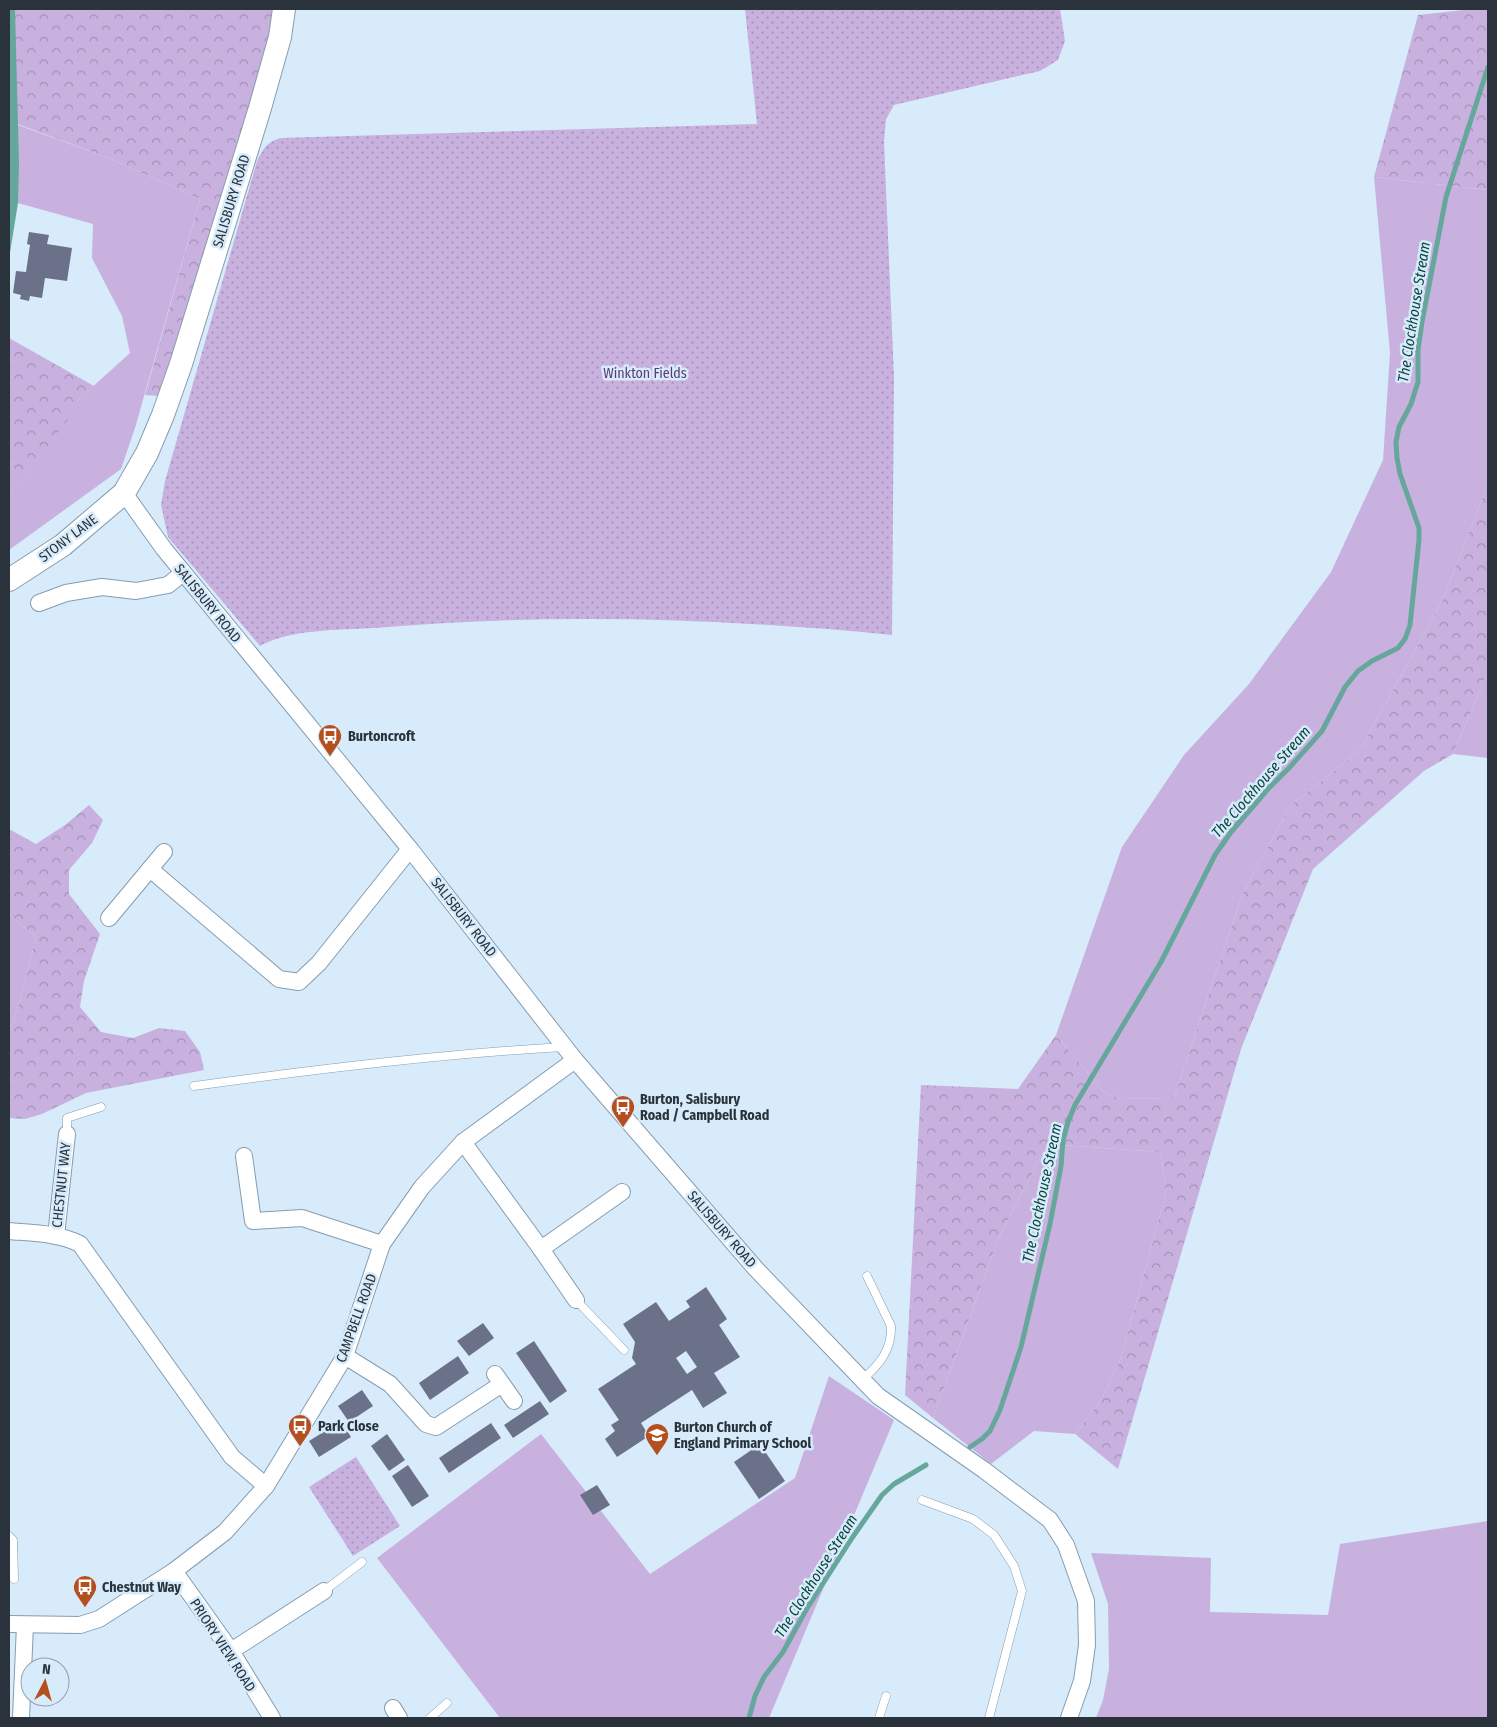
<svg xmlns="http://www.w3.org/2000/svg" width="1497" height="1727" viewBox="0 0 1497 1727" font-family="'Fira Sans Condensed',sans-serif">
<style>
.grass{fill:#c9b1df}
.forest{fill:url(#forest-crowns)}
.park{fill:url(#park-dots)}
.water{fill:#66a79b}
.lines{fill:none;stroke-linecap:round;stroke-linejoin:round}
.stream{stroke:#66a79b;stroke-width:5}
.building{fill:#6c718a;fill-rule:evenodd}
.lane-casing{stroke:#869db0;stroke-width:9}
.street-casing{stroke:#869db0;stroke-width:18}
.secondary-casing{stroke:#869db0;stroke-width:24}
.lane{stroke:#fff;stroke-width:8}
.street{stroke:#fff;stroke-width:16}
.secondary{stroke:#fff;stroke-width:22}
.labels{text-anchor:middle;stroke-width:5;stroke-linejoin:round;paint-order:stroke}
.street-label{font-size:14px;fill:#2a333b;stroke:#d7ebfb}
.park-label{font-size:14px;fill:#5b3b75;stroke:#d7ebfb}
.poi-label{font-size:14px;font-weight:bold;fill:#2a333b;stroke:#d7ebfb;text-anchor:start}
.water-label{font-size:15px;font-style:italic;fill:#0a463e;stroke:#d7ebfb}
</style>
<defs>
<pattern id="forest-crowns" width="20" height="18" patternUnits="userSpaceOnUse" patternTransform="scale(1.25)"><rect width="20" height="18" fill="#c9b1df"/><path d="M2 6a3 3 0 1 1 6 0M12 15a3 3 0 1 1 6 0" fill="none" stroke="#a391b6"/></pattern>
<pattern id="park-dots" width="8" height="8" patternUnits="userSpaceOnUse" patternTransform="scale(1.25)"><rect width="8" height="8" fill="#c9b1df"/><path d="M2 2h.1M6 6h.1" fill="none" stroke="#a391b6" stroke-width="1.8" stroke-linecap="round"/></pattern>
</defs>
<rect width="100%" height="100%" fill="#d7ebfb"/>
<g class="grass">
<polygon points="18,125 109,158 200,199 135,428 121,469 9,550 9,497 69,417 79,399 130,353 122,316 92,258 93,224 18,203"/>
<polygon points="1374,177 1488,190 1488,484 1443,599 1360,750 1291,805 1242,895 1174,1098 1121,1099 1103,1091 1056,1035 1122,847 1184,755 1249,684 1331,572 1383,460 1390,353"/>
<polygon points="1488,671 1488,758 1453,754"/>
<polygon points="9,914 36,937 24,986 13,1023 9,1027"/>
<polygon points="1047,1144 1161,1152 1166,1193 1121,1358 1101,1401 1075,1434 1034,1431 991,1464 933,1418 998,1240"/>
<polygon points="829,1376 894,1420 769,1718 500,1718 377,1558 541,1434 650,1574 795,1478"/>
<polygon points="1488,1521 1488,1718 1096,1718 1103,1700 1109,1669 1108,1604 1091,1553 1211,1558 1210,1612 1328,1615 1340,1544"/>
</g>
<g class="forest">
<polygon points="9,9 275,9 272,28 230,180 158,396 145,395 200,199 109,158 9,121"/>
<polygon points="1472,9 1488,9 1488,190 1374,177 1418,15"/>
<polygon points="9,338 94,386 79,399 70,417 9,497"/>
<polygon points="1488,484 1488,671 1453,754 1424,771 1313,869 1241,1049 1118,1469 1075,1434 1101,1401 1121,1358 1166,1193 1161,1152 1047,1144 998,1240 933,1418 905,1395 921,1085 1018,1089 1056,1035 1103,1091 1121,1099 1174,1098 1242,895 1291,805 1360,750 1443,599"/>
<polygon points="89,805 103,820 92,843 69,870 69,894 100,934 84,981 80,1007 101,1032 133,1038 159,1028 185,1031 200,1052 204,1070 86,1093 42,1114 25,1119 9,1118 9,1027 13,1023 24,986 36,937 9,914 9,829 36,844 65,825"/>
</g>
<g class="park">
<path d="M745,9h315l5,32 -7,19 -18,11 -146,34 -8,14 -2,23 10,235 -2,258c-172,-17 -345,-22 -518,-7 -35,2 -84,1 -114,18l-92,-109 -7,-32 4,-24 92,-320c7,-13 9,-18 23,-23l477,-14z"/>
<polygon points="356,1457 400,1526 353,1556 309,1487"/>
</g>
<polygon class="water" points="9,9 15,9 19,163 18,203 9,259"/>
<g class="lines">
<g class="stream">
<polyline points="970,1447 982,1439 990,1431 1000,1410 1021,1347 1050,1224 1061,1166 1063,1140 1068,1122 1075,1105 1161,962 1215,855 1231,832 1268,789 1289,768 1322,731 1345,687 1358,671 1372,661 1398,648 1405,639 1410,625 1419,540 1419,528 1400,474 1397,458 1396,442 1399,427 1411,404 1418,382 1418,350 1422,322 1446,197 1488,67"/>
<polyline points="749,1718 755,1696 764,1677 783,1652 806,1610 852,1538 882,1495 894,1484 926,1465"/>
</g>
</g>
<g class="building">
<polygon points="29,232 49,235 47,244 72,248 67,281 45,278 42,298 30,296 29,301 20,299 21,295 13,293 16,271 26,272 30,245 27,244"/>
<path d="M706,1287l21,32 -8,6 21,32 -26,16 13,20 -24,15 -11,-18 -51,33 8,13 -32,21 -12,-18 10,-8 -4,-6 8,-5 -21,-31 38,-25 -4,-6 3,-16 -12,-18 33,-22 13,19 21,-14 -4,-6zM686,1351l11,16 -10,7 -11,-16z"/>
<polygon points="483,1323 494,1338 469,1356 457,1341"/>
<polygon points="534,1341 567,1391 550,1403 516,1353"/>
<polygon points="458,1356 469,1373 430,1400 419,1383"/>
<polygon points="362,1390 373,1406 349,1422 338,1406"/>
<polygon points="540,1401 549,1414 513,1438 504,1425"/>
<polygon points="341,1421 351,1437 319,1457 309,1441"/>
<polygon points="491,1423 501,1438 449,1473 439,1458"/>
<polygon points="387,1434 405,1460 389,1471 371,1446"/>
<polygon points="760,1444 785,1481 759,1499 734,1462"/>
<polygon points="408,1465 429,1496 412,1507 392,1476"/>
<polygon points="597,1485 610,1505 593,1515 580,1495"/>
</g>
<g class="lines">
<g class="lane-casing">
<g id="lane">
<path d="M194,1086c123,-17 245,-32 369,-39"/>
<polyline points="67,1134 67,1118 101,1107"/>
<polyline points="576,1300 624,1350"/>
<path d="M863,1379c16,-14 29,-29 28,-53l-24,-50"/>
<polyline points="922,1500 973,1519 994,1535 1014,1566 1022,1591 989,1718"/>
<polyline points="9,1536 13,1540 14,1579"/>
<polyline points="324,1591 362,1562"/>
<polyline points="430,1718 447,1703"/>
<polyline points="879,1718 886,1696"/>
</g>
</g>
<g class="street-casing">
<g id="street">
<polyline points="124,493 164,549 410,849 575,1060 756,1269 878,1396 984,1470 1050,1520 1066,1545 1086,1601 1087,1645 1082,1681 1069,1718"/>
<polyline points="39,603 66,593 102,587 136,591 168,585 183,573"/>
<polyline points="150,869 279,979 299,982 319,963 410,849"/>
<polyline points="109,918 164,852"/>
<polyline points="463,1142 541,1249 576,1300"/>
<polyline points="244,1156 253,1221 302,1218 382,1244"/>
<path d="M9,1231c23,2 50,2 71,13l152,213 34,29"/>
<polyline points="56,1236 67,1134"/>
<polyline points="541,1249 622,1192"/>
<polyline points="345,1356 390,1384 426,1424 436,1427 502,1384"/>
<polyline points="495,1374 514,1401"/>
<polyline points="174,1571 231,1651 272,1718"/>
<polyline points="9,1624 80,1625 99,1619 174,1571 225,1532 266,1486 345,1356 382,1244 422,1187 463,1142 575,1060"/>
<polyline points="231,1651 324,1591"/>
<polyline points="393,1708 399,1718"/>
<polyline points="21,1718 25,1625"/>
</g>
</g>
<g class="secondary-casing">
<polyline id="secondary" points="9,580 63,545 124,493 147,453 163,415 181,364 260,108 280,37 284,9"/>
</g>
<use href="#lane" class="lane"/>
<use href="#street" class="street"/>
<use href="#secondary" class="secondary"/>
</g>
<defs>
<g id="bus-pin" transform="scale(1.25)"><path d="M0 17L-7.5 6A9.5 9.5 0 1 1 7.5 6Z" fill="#b44f1f" stroke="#d7ebfb"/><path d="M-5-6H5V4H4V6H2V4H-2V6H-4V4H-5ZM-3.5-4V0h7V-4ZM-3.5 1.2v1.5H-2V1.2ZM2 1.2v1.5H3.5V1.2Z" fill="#fff"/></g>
<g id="school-pin" transform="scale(1.25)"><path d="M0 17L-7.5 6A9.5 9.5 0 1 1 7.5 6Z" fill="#b44f1f" stroke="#d7ebfb"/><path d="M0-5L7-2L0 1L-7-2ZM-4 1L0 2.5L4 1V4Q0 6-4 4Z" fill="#fff"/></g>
</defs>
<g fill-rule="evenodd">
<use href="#bus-pin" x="330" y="736"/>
<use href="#bus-pin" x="623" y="1107"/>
<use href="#bus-pin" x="300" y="1426"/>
<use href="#school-pin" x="657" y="1435"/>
<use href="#bus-pin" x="85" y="1587"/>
</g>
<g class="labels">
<g class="street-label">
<text transform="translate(231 201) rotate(-73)" y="5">SALISBURY ROAD</text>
<text transform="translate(68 538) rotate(-37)" y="5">STONY LANE</text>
<text transform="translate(208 603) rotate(51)" y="5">SALISBURY ROAD</text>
<text transform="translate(464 917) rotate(52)" y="5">SALISBURY ROAD</text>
<text transform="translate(61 1185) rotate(-84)" y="5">CHESTNUT WAY</text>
<text transform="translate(722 1229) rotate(49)" y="5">SALISBURY ROAD</text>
<text transform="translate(356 1318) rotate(-70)" y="5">CAMPBELL ROAD</text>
<text transform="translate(223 1645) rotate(57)" y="5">PRIORY VIEW ROAD</text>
</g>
<g class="park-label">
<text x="645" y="378">Winkton Fields</text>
</g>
<g class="poi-label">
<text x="348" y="741">Burtoncroft</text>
<text x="640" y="1104">Burton, Salisbury<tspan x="640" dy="16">Road / Campbell Road</tspan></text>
<text x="318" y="1431">Park Close</text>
<text x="674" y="1432">Burton Church of<tspan x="674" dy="16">England Primary School</tspan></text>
<text x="102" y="1592">Chestnut Way</text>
</g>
<g class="water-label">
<text transform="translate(1414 312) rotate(-81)" y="5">The Clockhouse Stream</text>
<text transform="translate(1261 782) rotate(-49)" y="5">The Clockhouse Stream</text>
<text transform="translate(1042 1193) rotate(-78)" y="5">The Clockhouse Stream</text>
<text transform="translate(816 1576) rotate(-58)" y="5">The Clockhouse Stream</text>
</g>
</g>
<rect width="1497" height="1727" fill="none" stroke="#2a333b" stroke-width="20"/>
<g transform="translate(45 1682) rotate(6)"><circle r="24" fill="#d7ebfb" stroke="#92a1ae"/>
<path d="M0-4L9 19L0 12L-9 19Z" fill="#b44f1f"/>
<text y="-8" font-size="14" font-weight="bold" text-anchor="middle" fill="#2a333b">N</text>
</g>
</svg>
